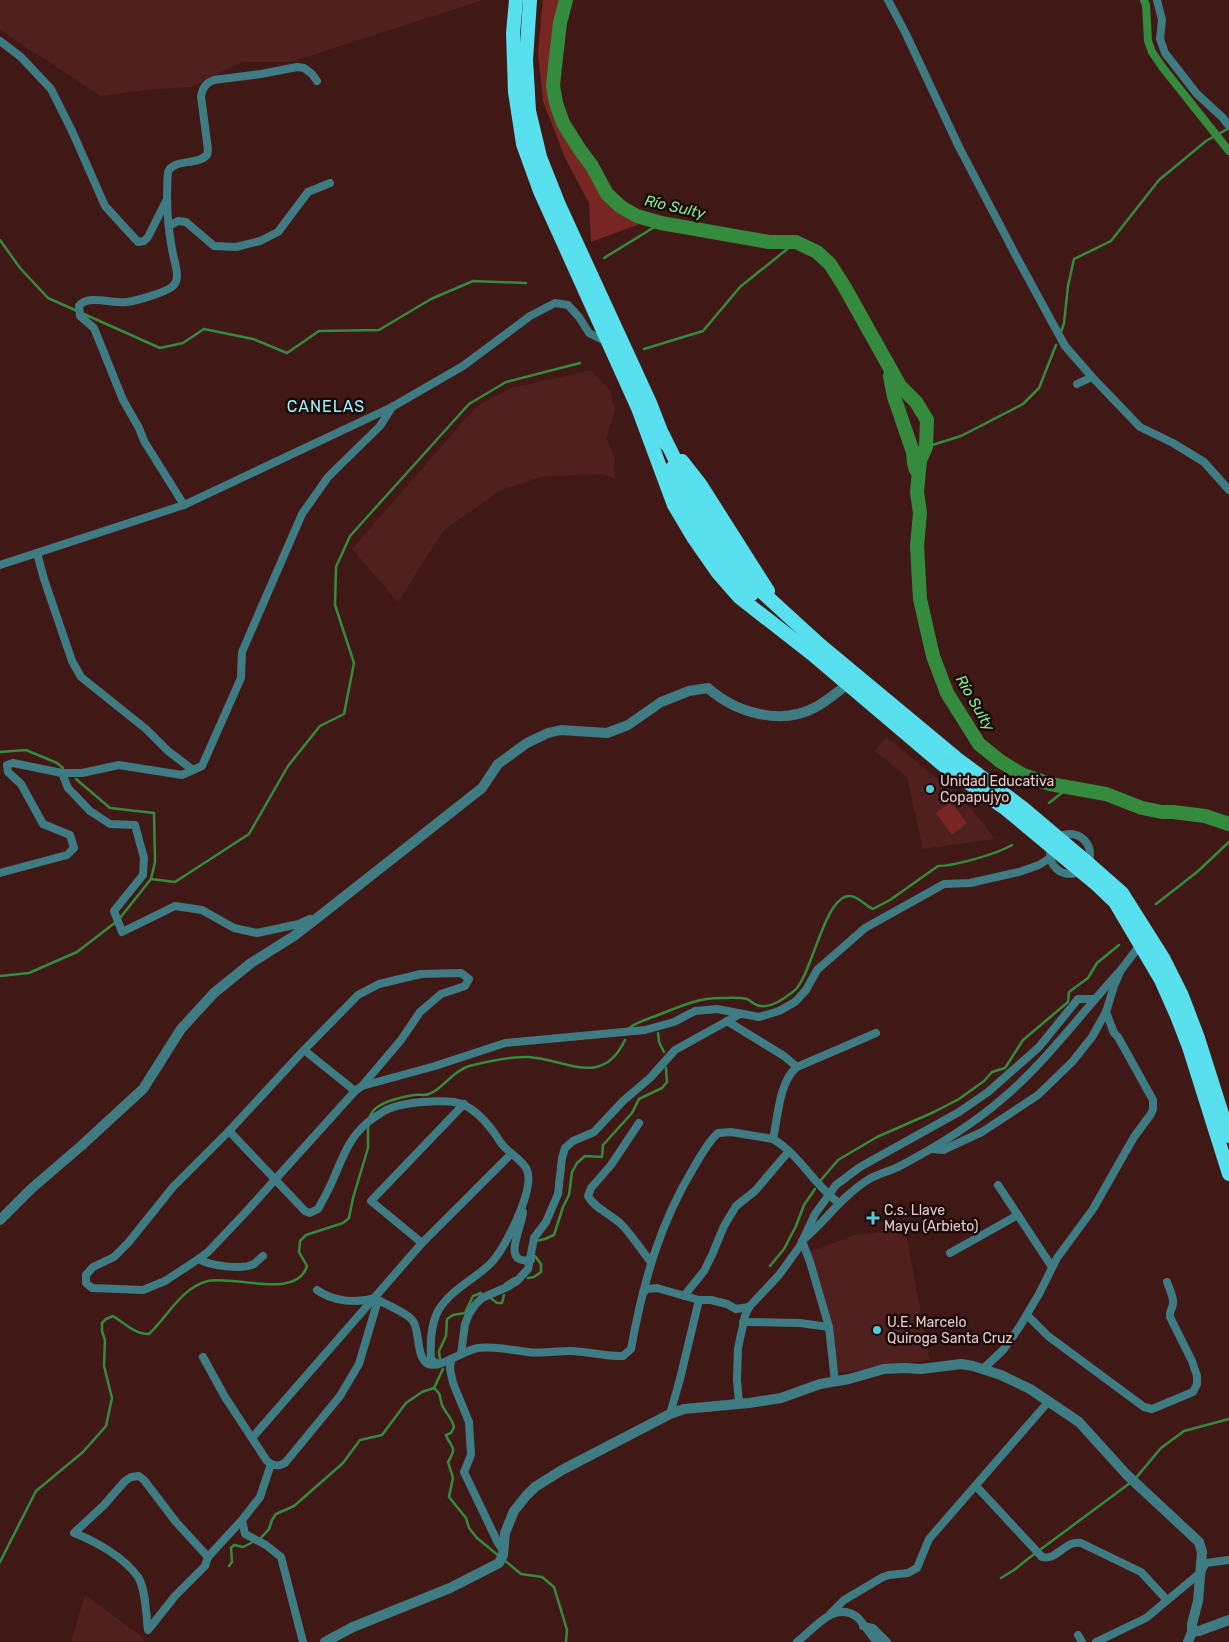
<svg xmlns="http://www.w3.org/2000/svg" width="1229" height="1642" viewBox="0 0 1229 1642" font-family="Rubik,sans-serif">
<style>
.built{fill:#4f201d}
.green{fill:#772624}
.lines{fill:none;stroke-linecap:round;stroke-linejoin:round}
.stream{stroke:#348b3d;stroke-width:2.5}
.canal{stroke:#348b3d;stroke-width:8}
.river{stroke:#348b3d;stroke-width:14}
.minor{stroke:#3f7b82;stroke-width:8}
.tertiary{stroke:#3f7b82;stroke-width:10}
.trunk{stroke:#59e0ee;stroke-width:14}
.poi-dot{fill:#52cbd8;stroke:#1b0a09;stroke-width:2}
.labels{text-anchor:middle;stroke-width:5;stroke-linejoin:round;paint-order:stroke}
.poi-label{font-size:14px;fill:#e6cbc8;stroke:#1b0a09;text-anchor:start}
.water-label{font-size:15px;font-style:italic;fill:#83f08a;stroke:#1b0a09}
.quarter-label{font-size:16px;letter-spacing:1px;fill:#a0f1fb;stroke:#1b0a09}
</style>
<rect width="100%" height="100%" fill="#401916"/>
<g class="built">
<polygon points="0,0 483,0 291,62 242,62 191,87 144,90 101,96 0,30"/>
<polygon points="591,370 610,390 615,411 606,438 615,458 614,478 602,474 544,476 501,490 444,530 398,602 352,549 477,406 511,388"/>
<polygon points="886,737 965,801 995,839 923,849 907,777 875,751"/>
<polygon points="905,1230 930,1360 839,1373 810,1252 855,1235"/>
<polygon points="85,1595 140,1635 144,1642 71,1642"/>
</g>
<g class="green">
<polygon points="543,0 560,0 547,82 553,114 576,156 592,177 607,204 640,224 591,242 589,203 566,160 543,101 538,53"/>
<polygon points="951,802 967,823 952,835 936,813"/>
</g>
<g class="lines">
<g class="stream">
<polyline points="0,240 20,268 48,298 160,348 183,343 204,329 253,339 287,353 319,331 379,330 431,299 473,281 526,283"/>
<polyline points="604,258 661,223"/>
<polyline points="1061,332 1064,323 1068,286 1074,259 1111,241 1159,180 1206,141 1229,128"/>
<polyline points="644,349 703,331 740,287 796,242"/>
<polyline points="926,447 961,436 1023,404 1039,388 1056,345"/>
<polyline points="0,752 26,750 57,763 63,768"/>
<polyline points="76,779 110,808 154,813 155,862 151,879 175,882 249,834 288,766 320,726 344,714 354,663 335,605 336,567 350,536 469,404 506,382 580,363"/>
<polyline points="1049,803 1068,788"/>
<polyline points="1156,904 1197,872 1229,842"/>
<polyline points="120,918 151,879"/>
<polyline points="0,976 29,973 77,952 116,922"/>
<path d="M628,1029c8,-7 20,-10 30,-14 21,-8 39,-17 62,-17 8,0 19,-1 27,1 3,1 6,5 10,6 12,5 28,-7 37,-14 18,-14 30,-96 56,-95 8,0 16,10 23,13l17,-9 48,-34c16,0 59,-12 74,-21"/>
<polyline points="658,1033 659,1042 664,1052"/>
<path d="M369,1118c2,-3 3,-7 6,-9 9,-8 27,-12 39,-14 5,-1 10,1 15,-1 14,-5 22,-22 40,-28 17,-4 43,-10 60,-9 39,3 73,31 96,-17"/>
<polyline points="821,1180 838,1160 877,1137 934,1112 959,1099 984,1081 992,1072 1005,1068 1023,1040 1068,1002 1069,992 1088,978 1097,963 1119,945"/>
<polyline points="536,1241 545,1239 554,1235 563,1207 569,1195 572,1172 577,1163 585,1156 602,1157 603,1145 632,1113 639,1099 662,1088 667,1082 666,1068"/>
<polyline points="770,1266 784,1249 796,1226 804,1205 815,1189"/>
<polyline points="528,1278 534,1277 541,1272 541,1264 535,1256"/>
<polyline points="505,1284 514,1278"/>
<polyline points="489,1297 497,1303 502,1303 504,1295"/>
<polyline points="440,1360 439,1351 446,1336 447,1319 453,1315 465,1313 473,1296 481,1293"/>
<path d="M443,1369l-9,19c8,7 5,8 8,17 3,7 10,13 12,22l-3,6 -5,2c5,14 12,10 2,27l5,16 -4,19 17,21 3,10 8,10 22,18"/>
<polyline points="1135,1479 1161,1448 1184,1431 1229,1419"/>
<polyline points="260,1539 269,1529 272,1520 276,1514 294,1506 343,1463 360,1440 382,1435 406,1403 422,1392 434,1388"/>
<polyline points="503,1559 521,1574 542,1577 554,1587 567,1630 566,1642"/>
<path d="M0,1562l36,-71 47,-39 23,-26 6,-28 -8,-32 1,-26 -3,-9v-8l4,-4 7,-3c11,7 23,19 36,18 18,-17 33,-47 59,-53 26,-6 89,19 99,-15l-8,-14 1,-11 6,-6 37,-12 6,-5 4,-20 15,-50v-22"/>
<polyline points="229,1566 232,1562 231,1548 234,1545 243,1547 255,1541"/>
<polyline points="1001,1578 1014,1570 1029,1558 1130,1483"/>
</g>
<polyline class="canal" points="1144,0 1146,5 1148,41 1152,52 1163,68 1229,151"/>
<g class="river">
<polyline points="566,0 560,23 555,66 553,86 556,103 563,123 580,150 592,166 607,194 621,207 637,216 661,223 769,242 796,242 817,252 830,264 844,286 900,386 916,402 927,420 926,447 920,460 917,492 920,513 917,546 920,599 933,656 947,693 979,744 1000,761 1023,775 1050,784 1106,794 1142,808 1162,812 1173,812 1205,816 1229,824"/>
<polyline points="890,376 894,397 913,452 914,463 916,470"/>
</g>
<g class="minor">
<polyline points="888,0 906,34 959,147 1015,254 1065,346 1092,377 1140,427 1173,443 1204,462 1229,490"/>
<polyline points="1157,0 1162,20 1160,39 1165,53 1197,94 1223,118 1229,126"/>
<polyline points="0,41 21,57 51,89 72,131 105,206 138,242 144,241 148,237 166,201"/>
<polyline points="169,226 178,221 186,222 214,246 236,247 260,241 278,232 308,192 330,183"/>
<polyline points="1077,384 1092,377"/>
<path d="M184,505l-40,-64 -5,-13 -16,-28 -29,-72 -14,-12 -1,-10c9,-12 34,-2 48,-4 9,-1 40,-10 46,-16 3,-3 4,-7 4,-11 0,-8 -4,-18 -5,-26 -5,-26 -6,-51 -4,-77 6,-14 29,-6 39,-17l1,-5 -7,-54c2,-9 5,-13 13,-16l47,-6 36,-7 7,1 8,6 5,7"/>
<polyline points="37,553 44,579 72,661 81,677 146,729 168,751 193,770"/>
<polyline points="0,565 184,505 392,407 463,366 530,316 555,303 568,305 579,317 589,333 607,342"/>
<polyline points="62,773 68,788 90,811 110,824 135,825 144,858 143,875 114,911 122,932 175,906 202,910 234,928 257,933 299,924 310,919"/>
<circle cx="1070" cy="854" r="20"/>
<polyline points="0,873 67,855 74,848 70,835 43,824 21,784 8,772 7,765 13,763 62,773 82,773 119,765 182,775 202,766 241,678 242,652 302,514 328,477 380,426 392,407"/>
<polygon points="461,973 469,979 465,986 441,994 420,1012 401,1040 362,1086 355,1091 245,1213 208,1252 197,1260 165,1281 143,1290 92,1288 86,1283 86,1275 93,1267 114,1257 128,1243 173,1187 229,1131 304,1050 358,995 379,984 421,974"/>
<polyline points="727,1021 784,1056 797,1067"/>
<polyline points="304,1050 355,1091"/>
<polyline points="362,1086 435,1066 505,1043 645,1030 674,1022 695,1011 717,1009 759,1017 779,1011 795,1002 806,990 817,970 865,928 944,884 970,883 1019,872 1039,865 1050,858"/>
<path d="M639,1123l-28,42 -20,23 -3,8c7,13 23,18 33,28 11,11 20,26 30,38"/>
<path d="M229,1131l76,80 5,2 8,-4c5,-9 10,-18 14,-27 11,-25 18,-49 43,-65 5,-3 9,-7 16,-9 16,-6 46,-8 63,-6 20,3 37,25 47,41 7,10 21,16 26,27 8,19 -22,79 -36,93 -17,17 -40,26 -53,48 -7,13 -8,34 -7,48l6,5"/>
<path d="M773,1139c5,-22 6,-58 24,-72l79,-34"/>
<polyline points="931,1149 943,1150 982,1132 1038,1095 1073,1061 1092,1037 1106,1012 1114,986 1121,970 1140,945"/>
<polyline points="998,1185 1052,1267"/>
<path d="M523,1212c-1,16 -23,53 8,48"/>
<polyline points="422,1243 371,1201 464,1104"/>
<polyline points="950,1253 1018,1215"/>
<path d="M199,1259c10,7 44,11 55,5 3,-2 6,-6 9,-8"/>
<path d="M317,1290c15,11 39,14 57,8 9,5 34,15 39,23 7,10 3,37 15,43 12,5 36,-14 50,-16 17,-2 33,2 50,4 14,2 28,-1 42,-1 18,0 35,6 53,5l8,-7c12,-66 28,-124 63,-182 7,-12 14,-25 24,-34l13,-1 42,7c27,16 41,46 66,64"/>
<polyline points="643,1293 647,1289 657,1288 699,1300 711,1300 727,1304 736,1309 749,1307"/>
<polyline points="684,1296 704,1271 712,1255 724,1226 736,1206 755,1191 789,1151"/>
<path d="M1027,1315l21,21 96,71 8,2 41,-17 4,-8v-8l-5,-15 -22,-44c-1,-6 2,-7 3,-13 1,-7 -4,-16 -6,-22"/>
<polyline points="743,1322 800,1323 829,1327"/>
<polyline points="461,1354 465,1324 469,1314 475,1305 482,1298 507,1287 517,1281 528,1269 534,1238 546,1222 558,1194 562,1158 565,1148 573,1141 594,1132 623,1101 650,1078 675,1050 740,1014"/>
<path d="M203,1357l22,40 42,64c6,5 11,6 18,2l55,-67 19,-32 19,-64"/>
<polyline points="451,1359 450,1369 453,1383 469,1422 471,1455 464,1472 498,1543 504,1552"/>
<polyline points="983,1369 1004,1349 1020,1326 1039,1294 1057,1258 1093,1209 1134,1137 1151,1114 1153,1109 1153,1100 1118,1037 1114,1033 1106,1012"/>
<path d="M835,1382l-6,-55 -19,-65 -8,-21c23,-19 38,-43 64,-60 10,-7 23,-9 34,-15 36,-19 72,-41 102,-67 45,-38 79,-86 119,-129"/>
<polyline points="739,1404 737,1380 738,1348 745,1316 749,1307 779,1275 800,1246 815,1214 836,1185 860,1167 959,1112 988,1092 1039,1047 1078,999 1093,999"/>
<polyline points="670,1414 680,1379 699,1300"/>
<polyline points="252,1438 422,1243 511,1154"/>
<polyline points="271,1464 260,1497 242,1520 245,1534 266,1545 281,1557 303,1642"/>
<path d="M139,1476l5,4 32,42 32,35 -3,9 -30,30 -27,34c-2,-14 -2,-41 -10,-53 -14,-20 -43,-36 -64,-44l30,-28 21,-24 6,-4z"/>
<path d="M976,1486l66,71c15,4 23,-17 39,-14l60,29 25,27"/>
<polyline points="208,1557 242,1520"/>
<polyline points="830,1614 844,1600 883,1577 889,1575 908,1573 917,1568 929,1539 1049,1401"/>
<polyline points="863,1626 873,1628 887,1642"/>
<polyline points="1078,1635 1082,1642"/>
<path d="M797,1642c17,-13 37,-42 60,-25 7,7 13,17 20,25"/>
<polyline points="1096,1642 1146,1618 1200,1573 1206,1563 1229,1560"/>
</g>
<g class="tertiary">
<path d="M0,1220l31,-31 50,-43 62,-57 38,-60 33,-36 37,-30 43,-27 27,-21 161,-127 16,-24 29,-21 21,-10 13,-3 46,3 21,-8 33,-23 28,-11 19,-3c28,25 73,38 108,19 11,-6 21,-15 31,-22"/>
<polyline points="1192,1632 1199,1631 1229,1620"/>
<polyline points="325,1642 353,1627 450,1588 499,1563 503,1555 505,1533 514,1511 526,1496 535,1487 562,1470 670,1414 684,1409 749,1403 781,1398 820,1384 849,1379 884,1369 905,1368 921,1369 961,1364 973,1366 1001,1375 1030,1389 1079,1422 1127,1475 1199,1542 1202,1552 1198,1601 1192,1624 1192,1632 1188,1642"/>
</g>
<g class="trunk">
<polyline points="516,0 513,33 515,92 523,144 540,191 638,408 674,505 693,537 718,573 739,597 812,654 943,765 1006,809 1095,883 1115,902 1161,980 1177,1016 1189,1047 1229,1174"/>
<polyline points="530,0 526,60 529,111 540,157 559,205 650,403 666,444"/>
<polyline points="663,435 690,490 737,563 751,582 820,645 956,758 1023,808 1088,863 1122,893 1163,958 1182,996 1198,1038 1229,1136"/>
<polyline points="682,461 700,484 768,591"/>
<path d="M672,468c3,10 5,21 9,30 11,21 52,85 71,96"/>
</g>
</g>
<g class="poi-dot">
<circle cx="930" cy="789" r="5"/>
<path d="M870.5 1210.5h5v5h5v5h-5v5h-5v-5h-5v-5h5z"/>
<circle cx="877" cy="1330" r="5"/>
</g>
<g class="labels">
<g class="poi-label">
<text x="940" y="786">Unidad Educativa<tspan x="940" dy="16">Copapujyo</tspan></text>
<text x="884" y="1215">C.s. Llave<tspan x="884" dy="16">Mayu (Arbieto)</tspan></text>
<text x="887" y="1327">U.E. Marcelo<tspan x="887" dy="16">Quiroga Santa Cruz</tspan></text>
</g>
<g class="water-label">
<text transform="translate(675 207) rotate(13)" y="5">Río Sulty</text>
<text transform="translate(975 703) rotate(60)" y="5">Río Sulty</text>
</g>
<g class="quarter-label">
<text x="326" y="412">CANELAS</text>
</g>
</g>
</svg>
